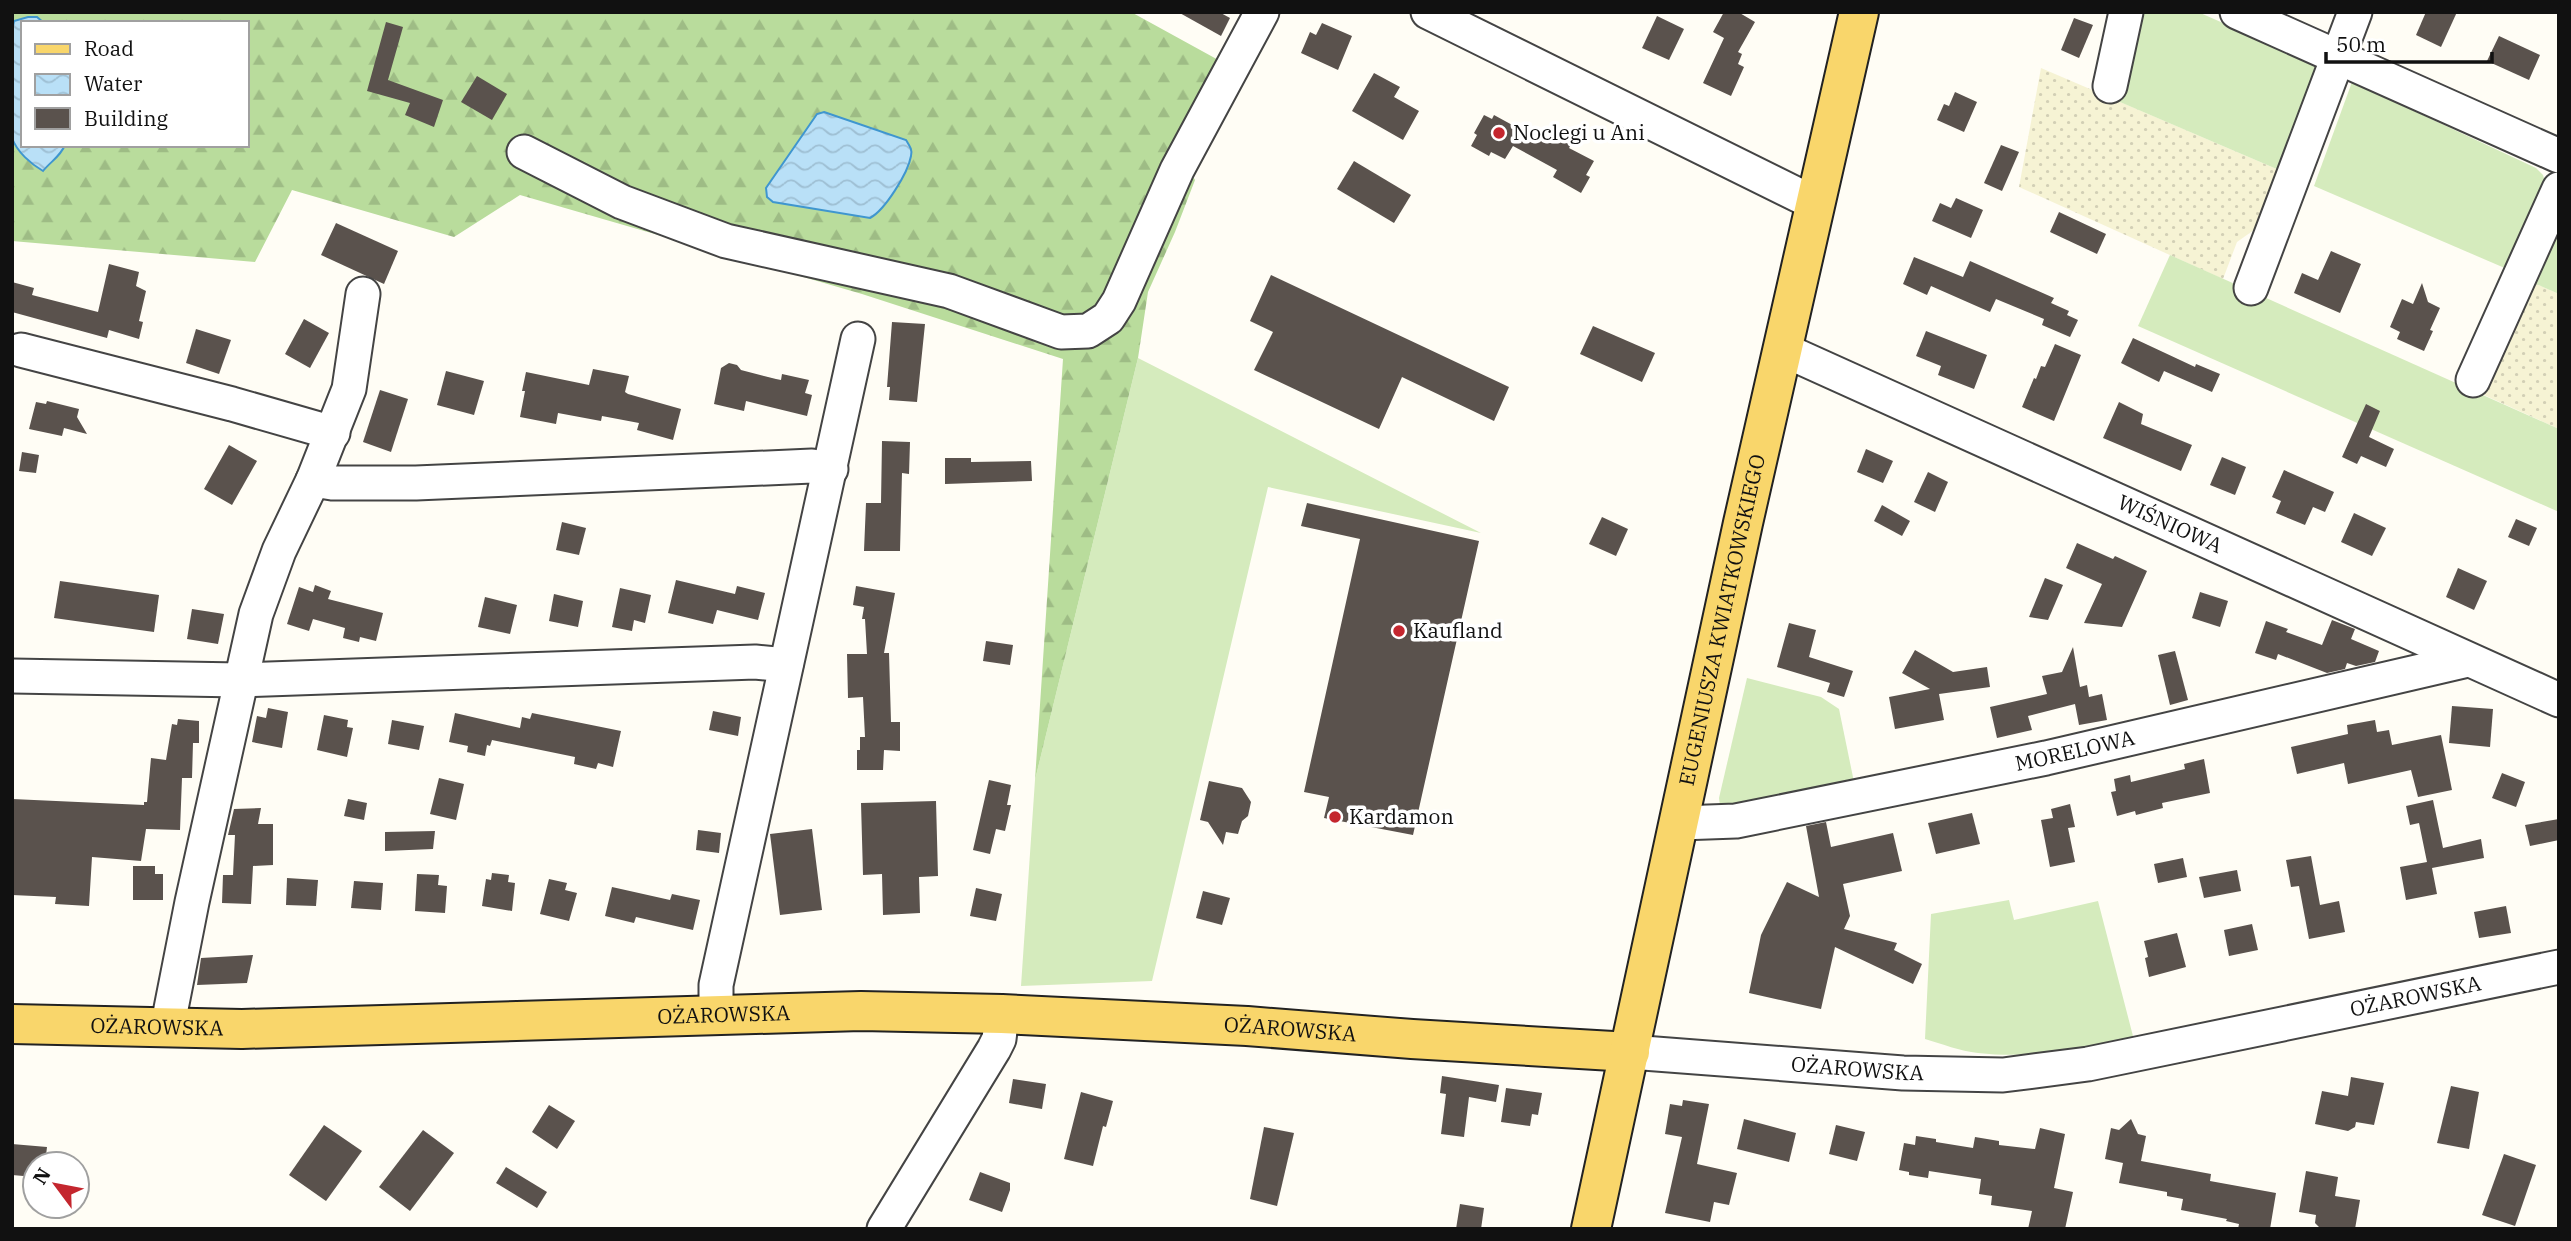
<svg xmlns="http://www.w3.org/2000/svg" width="2571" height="1241" viewBox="0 0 2571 1241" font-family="'IBM Plex Serif',serif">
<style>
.farmland{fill:url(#farmland-dots)}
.grass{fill:#d5ebbd}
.forest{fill:url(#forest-firs);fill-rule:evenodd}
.water{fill:url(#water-waves);stroke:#3f96cf;stroke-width:2}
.building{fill:#5a524d}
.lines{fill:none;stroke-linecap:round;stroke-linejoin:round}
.minor-casing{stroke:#444;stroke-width:37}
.major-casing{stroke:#222;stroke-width:42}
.minor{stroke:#fff;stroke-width:33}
.major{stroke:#f9d66b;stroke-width:38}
.poi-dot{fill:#c4262e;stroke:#fff;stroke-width:2.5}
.labels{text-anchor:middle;stroke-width:7;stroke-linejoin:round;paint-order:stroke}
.poi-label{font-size:21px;fill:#111;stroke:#fff;text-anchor:start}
.street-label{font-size:21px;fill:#111;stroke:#fff}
</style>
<defs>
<pattern id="farmland-dots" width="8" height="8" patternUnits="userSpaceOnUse" patternTransform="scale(1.75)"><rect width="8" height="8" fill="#f6f3d4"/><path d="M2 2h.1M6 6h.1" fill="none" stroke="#d2cfb5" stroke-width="1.8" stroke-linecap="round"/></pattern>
<pattern id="forest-firs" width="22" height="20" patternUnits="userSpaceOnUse" patternTransform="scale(1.75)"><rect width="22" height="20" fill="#b9dc9c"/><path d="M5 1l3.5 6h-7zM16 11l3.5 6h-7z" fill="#9ebc85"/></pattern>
<pattern id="water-waves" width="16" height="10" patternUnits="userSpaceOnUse" patternTransform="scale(1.75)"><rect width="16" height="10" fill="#b9e0f7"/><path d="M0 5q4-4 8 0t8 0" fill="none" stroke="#9ebfd3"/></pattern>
</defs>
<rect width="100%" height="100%" fill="#fffdf5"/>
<g class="farmland">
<polygon points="2041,68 2279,170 2261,225 2237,242 2223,279 2019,187"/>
<polygon points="2534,283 2559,294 2559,429 2484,395"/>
</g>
<g class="grass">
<polygon points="2137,12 2198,12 2319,65 2279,170 2113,99"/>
<polygon points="2352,82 2536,168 2543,175 2546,185 2507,269 2314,186"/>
<polygon points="2559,233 2559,294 2534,283"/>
<polygon points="2170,255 2559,429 2559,512 2138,326"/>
<polygon points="1138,358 1481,533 1268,487 1152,981 1021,986 1035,780"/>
<polygon points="1747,678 1821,697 1839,709 1854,782 1724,810 1720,806 1719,798"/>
<path d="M2009,900l5,20 84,-19 36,139c-52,9 -103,19 -156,13 -18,-2 -36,-9 -53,-14l6,-125z"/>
</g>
<path class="forest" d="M12,12h1119l91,50 -46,87 19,31 -20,52 -27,60 -10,66 -103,422 28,-421 -201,-65 -342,-99 -66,42 -162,-47 -37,72 -243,-21zM23,23h224v122h-224z"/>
<g class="water">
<path d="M28,17h9l7,6h-21v122h42c-5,12 -14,16 -22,26 -12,-7 -26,-19 -31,-33v-107l2,-10z"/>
<path d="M824,112l82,28c3,5 7,10 5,16 -3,17 -26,54 -41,62l-97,-16 -6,-5 -1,-9 51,-74z"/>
</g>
<g class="building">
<polygon points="1178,12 1219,12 1230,18 1221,36"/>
<polygon points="1724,12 1738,12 1755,22 1738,52 1742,54 1738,64 1744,67 1731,96 1703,83 1724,38 1713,32"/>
<polygon points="2426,12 2457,12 2441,47 2416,35"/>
<polygon points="1657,16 1684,29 1669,60 1642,48"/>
<polygon points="2074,18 2093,25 2079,58 2061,50"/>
<polygon points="386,22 403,27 388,80 443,100 434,127 405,115 410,103 367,91"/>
<polygon points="1322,23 1352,36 1338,70 1301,53 1310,32 1316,35"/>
<polygon points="2499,36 2540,55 2529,80 2487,61"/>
<polygon points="1374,73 1400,87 1394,97 1419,111 1403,140 1352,111"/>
<polygon points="477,76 507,94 492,120 461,102"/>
<polygon points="1955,92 1977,102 1964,132 1937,120 1944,104 1949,106"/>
<polygon points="1484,115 1492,119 1494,115 1540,140 1545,130 1571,145 1569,148 1594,161 1586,175 1590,177 1581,193 1553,177 1557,170 1513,146 1505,159 1491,152 1489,156 1471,146 1477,135 1474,133"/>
<polygon points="2001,145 2019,152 2002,191 1984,183"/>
<polygon points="1354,161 1411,195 1394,223 1337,189"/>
<polygon points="1956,198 1983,210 1971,238 1932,221 1940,203 1951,208"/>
<polygon points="2059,212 2106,234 2097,254 2050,232"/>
<polygon points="336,223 398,251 384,284 321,255"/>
<polygon points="2331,251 2361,264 2340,313 2294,293 2302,273 2318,280"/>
<polygon points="1914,257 1963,277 1970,261 2054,298 2051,303 2069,311 2067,315 2078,320 2070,337 2042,325 2044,319 1996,299 1990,312 1931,286 1927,295 1903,284"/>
<polygon points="109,264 139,272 136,286 146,291 139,321 143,322 139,339 109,330 107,338 12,312 12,282 34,288 32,295 98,312"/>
<polygon points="1271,275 1509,387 1494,421 1402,377 1379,429 1254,370 1273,332 1250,321"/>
<polygon points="2422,283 2428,302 2440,308 2430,330 2433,331 2424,351 2397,339 2400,332 2390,327 2402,299 2413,304"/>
<polygon points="304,319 329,333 310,368 285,354"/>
<polygon points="892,322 925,324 917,402 889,400 890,387 887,387"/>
<polygon points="1593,326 1655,353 1642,382 1580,354"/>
<polygon points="196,329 231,340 219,374 186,363"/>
<polygon points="1926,331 1987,355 1974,389 1938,375 1941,366 1916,356"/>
<polygon points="2133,338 2195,367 2196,364 2220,374 2212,392 2164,371 2159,382 2121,363"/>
<polygon points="2055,344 2081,355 2054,421 2022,407 2034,378 2036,379 2041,366 2045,367"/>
<polygon points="729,363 737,365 741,370 776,379 781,380 782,374 809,380 805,393 812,395 807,416 746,401 744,411 714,404 721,368"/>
<polygon points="593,369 629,376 625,392 628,394 681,409 673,440 637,430 639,423 602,416 601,421 558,413 556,424 520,417 525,391 522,391 526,372 589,385"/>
<polygon points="446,371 484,381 474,415 437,405"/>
<polygon points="380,390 408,399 391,452 363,442"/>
<polygon points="47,401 79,409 77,417 87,434 64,428 62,436 29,429 36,402 46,404"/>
<polygon points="2119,402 2143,414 2141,424 2192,445 2181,471 2103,438"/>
<polygon points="2366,404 2380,411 2369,437 2394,449 2386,467 2361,456 2357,464 2342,457"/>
<polygon points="882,441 910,442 909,474 902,473 900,551 864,551 866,503 881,503"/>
<polygon points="229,445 257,461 232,505 204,489"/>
<polygon points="1866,449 1893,461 1883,483 1857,472"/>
<polygon points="22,452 39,455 36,473 19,471"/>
<polygon points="2222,457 2246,467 2235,495 2210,485"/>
<polygon points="945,458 971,458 971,462 1031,461 1032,481 945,484"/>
<polygon points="2284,470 2334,492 2325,512 2313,507 2305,525 2276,513 2281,501 2272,497"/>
<polygon points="1928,472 1948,482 1935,512 1914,502"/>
<polygon points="1307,503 1479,541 1413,835 1324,818 1329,797 1304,792 1360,539 1301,526"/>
<polygon points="1882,505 1910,521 1902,536 1874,521"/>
<polygon points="2354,513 2386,528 2372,556 2341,542"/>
<polygon points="1602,517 1628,529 1616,556 1589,544"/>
<polygon points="2516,519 2537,528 2529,546 2508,537"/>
<polygon points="562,522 586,528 579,555 556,550"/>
<polygon points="2077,543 2113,559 2115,556 2147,571 2122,627 2084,623 2102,584 2066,568"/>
<polygon points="2458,568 2487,581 2474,610 2446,597"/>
<polygon points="2045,578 2063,585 2048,620 2029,617"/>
<polygon points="676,580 735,594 737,586 765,593 758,620 717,610 713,624 668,613"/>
<polygon points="60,581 159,595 154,632 54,618"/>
<polygon points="315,585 331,591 328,599 383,613 376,641 360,637 359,642 343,638 345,628 313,619 309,631 287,624 299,587 313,592"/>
<polygon points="856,586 895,593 884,653 889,653 891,722 900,722 900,751 884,750 883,770 857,770 857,750 860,750 860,737 865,737 863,697 848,698 847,654 867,654 865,619 862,619 864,607 853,605"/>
<polygon points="620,588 651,595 645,623 634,620 632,631 612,627"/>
<polygon points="2200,592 2228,601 2220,627 2192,618"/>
<polygon points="554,594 583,601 578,627 549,621"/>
<polygon points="485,597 517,605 510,634 478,627"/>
<polygon points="192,609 224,614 218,644 187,639"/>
<polygon points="2332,620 2355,629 2351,639 2379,651 2375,662 2356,666 2347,663 2345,669 2327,673 2278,654 2276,660 2255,653 2266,621 2288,629 2286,632 2322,645"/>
<polygon points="1789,623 1816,630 1809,657 1853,671 1844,697 1827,692 1830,683 1777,667"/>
<polygon points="986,641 1013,645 1010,665 983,661"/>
<polygon points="2073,647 2080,687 2087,685 2089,697 2102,694 2107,720 2079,725 2075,704 2028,716 2032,730 1997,738 1990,707 2047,694 2042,676 2062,672"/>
<polygon points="1915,650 1953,672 1987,667 1990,687 1939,694 1944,720 1895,729 1889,697 1930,689 1902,673"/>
<polygon points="2175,651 2188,700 2170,705 2158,655"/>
<polygon points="2452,706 2493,709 2490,747 2449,743"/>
<polygon points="268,708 288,712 282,748 252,742 257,716 266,718"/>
<polygon points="713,711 741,717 738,736 709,730"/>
<polygon points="455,713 520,728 522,717 530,719 532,713 621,731 613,767 598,763 596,769 574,764 575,757 492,740 490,746 487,745 485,756 467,752 468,746 449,742"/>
<polygon points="324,715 348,720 347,727 353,728 347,757 317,750"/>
<polygon points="178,719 199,721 199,743 193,743 192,778 182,778 180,830 146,829 141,861 92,857 89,906 55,904 56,897 12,895 12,799 144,805 144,802 147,802 151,758 166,760 172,724 177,725"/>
<polygon points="392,720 424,726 419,750 388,744"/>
<polygon points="2375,720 2377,732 2389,730 2392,745 2441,735 2452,790 2418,797 2411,770 2348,784 2344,763 2297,774 2291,747 2348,734 2347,725"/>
<polygon points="2204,759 2210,793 2162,803 2163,808 2136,815 2135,811 2117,816 2111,792 2116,791 2114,779 2130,775 2131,782 2185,769 2184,764"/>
<polygon points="2502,773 2525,782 2516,807 2492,798"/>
<polygon points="439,778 464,784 456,820 430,814"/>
<polygon points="989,780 1011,785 1007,805 1011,805 1005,831 996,829 990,854 973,850"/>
<polygon points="1209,781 1242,788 1251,802 1248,816 1242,821 1238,834 1226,832 1223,845 1208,822 1200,820"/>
<polygon points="348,799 367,803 364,820 344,816"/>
<polygon points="2433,800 2443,848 2481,839 2484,858 2432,868 2437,894 2406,900 2400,867 2427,862 2419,823 2410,825 2406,806"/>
<polygon points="936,801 938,876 919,877 920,913 883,915 882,874 863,875 861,803"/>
<polygon points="2070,804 2075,827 2068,828 2075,862 2050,867 2041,820 2053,818 2051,809"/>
<polygon points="261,808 258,824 273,824 273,865 253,866 251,904 222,903 223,875 233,875 235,835 228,835 234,809"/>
<polygon points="1972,813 1980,844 1936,854 1928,823"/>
<polygon points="2559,819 2559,840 2530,846 2525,825"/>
<polygon points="1826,822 1831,847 1893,833 1902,871 1843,884 1850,916 1844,929 1897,943 1894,950 1922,964 1913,984 1835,947 1821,1009 1749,993 1761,935 1787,882 1819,897 1806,826"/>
<polygon points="812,829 822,910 780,915 770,834"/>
<polygon points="698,830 721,833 719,853 696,850"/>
<polygon points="435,831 433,849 385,851 385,832"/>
<polygon points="2311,856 2320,905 2339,901 2345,932 2309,939 2299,886 2291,887 2286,860"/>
<polygon points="2183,858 2187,877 2158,883 2154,864"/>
<polygon points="133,866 155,866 155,874 163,874 163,900 133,900"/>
<polygon points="2237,870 2241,891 2204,898 2199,877"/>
<polygon points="492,873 509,875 508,882 515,883 512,911 482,906 486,879 491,880"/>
<polygon points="417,874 439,875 438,885 447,886 445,913 415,911"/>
<polygon points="287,878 318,880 316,906 286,905"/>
<polygon points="549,879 567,883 565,890 577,893 569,921 540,914"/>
<polygon points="354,881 383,883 381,910 351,908"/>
<polygon points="612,887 670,900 672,894 700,900 693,930 636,917 634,923 605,916"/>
<polygon points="976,888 1002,894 996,921 970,916"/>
<polygon points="1203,891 1230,898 1222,925 1196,918"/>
<polygon points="2506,906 2511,933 2479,938 2474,912"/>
<polygon points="2252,924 2258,950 2229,956 2224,930"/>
<polygon points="2177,933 2186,967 2149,977 2145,958 2148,957 2144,941"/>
<polygon points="253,955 247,983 197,985 201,958"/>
<polygon points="1442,1076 1499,1085 1496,1102 1469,1097 1464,1137 1441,1134 1446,1094 1440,1093"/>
<polygon points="2351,1077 2384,1083 2374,1125 2356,1122 2355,1127 2348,1131 2315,1124 2322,1091 2348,1096"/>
<polygon points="1013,1079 1046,1084 1042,1109 1009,1103"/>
<polygon points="2451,1086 2479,1092 2469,1149 2437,1143"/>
<polygon points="1506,1088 1542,1093 1538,1115 1532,1114 1530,1126 1501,1122"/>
<polygon points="1081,1092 1113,1101 1106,1127 1103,1126 1093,1166 1064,1159"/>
<polygon points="1683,1100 1709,1104 1697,1164 1737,1173 1729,1205 1714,1202 1710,1222 1665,1213 1682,1137 1665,1134 1670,1104 1682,1106"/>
<polygon points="549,1105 575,1121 557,1149 532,1132"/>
<polygon points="1744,1119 1796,1133 1789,1162 1737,1149"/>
<polygon points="2131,1119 2138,1134 2146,1136 2141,1161 2211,1174 2210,1181 2276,1193 2270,1229 2238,1229 2239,1224 2226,1221 2227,1219 2181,1210 2183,1199 2167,1196 2167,1192 2119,1183 2123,1163 2105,1159 2111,1128 2119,1130"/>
<polygon points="324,1125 362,1151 326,1201 289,1175"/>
<polygon points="1836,1125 1865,1132 1857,1161 1829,1154"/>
<polygon points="1264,1127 1294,1133 1277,1206 1250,1199"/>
<polygon points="2040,1128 2065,1134 2054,1188 2073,1192 2065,1229 2028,1229 2032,1211 1991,1205 1992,1196 1979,1194 1981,1179 1929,1171 1928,1178 1909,1175 1909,1172 1899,1170 1904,1143 1915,1145 1916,1136 1936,1139 1936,1142 1973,1148 1975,1137 1999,1141 1999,1145 2035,1149"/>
<polygon points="423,1130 454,1153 410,1211 379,1187"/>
<polygon points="12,1144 47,1147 45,1164 35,1164 35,1177 12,1175"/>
<polygon points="2504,1154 2536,1165 2515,1226 2482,1215"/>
<polygon points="506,1167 547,1192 537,1208 496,1183"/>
<polygon points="2306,1171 2338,1177 2335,1196 2360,1200 2355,1229 2321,1229 2315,1223 2316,1215 2299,1212"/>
<polygon points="980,1172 1010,1183 1010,1190 1002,1212 969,1200"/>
<polygon points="1460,1204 1484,1208 1481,1229 1456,1229"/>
</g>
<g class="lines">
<g class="minor-casing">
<g id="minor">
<polyline points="1428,12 1804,198 1816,201"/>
<polyline points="2237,12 2559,156"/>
<polyline points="2110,86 2126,12"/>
<polyline points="524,152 622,202 726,241 949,291 1061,332 1088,331 1108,318 1119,301 1177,170 1262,12"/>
<polyline points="2251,288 2355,12"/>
<polyline points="21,350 232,404 333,433"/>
<path id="s1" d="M1782,351l13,4 764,345"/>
<polyline points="2473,380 2559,189"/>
<polyline points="313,480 332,483 416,483 812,466 831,469"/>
<polyline points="12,676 240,680 755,662 786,665"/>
<path id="s2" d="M1680,823l56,-2 310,-63 422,-98"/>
<polyline points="716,1014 716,985 858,339"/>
<polyline points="167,1029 192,902 256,614 279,551 313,480 349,389 363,294"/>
<path id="s3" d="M1630,1052l273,21 100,2 85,-11 471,-97"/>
<polyline points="884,1229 994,1049 999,1039 1002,1014"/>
</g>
</g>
<g class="major-casing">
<g id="major">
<path id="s4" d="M12,1024l230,5 619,-18 141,3 245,12 165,13 218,13"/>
<path id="s5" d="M1591,1229l152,-706 116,-511"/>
</g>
</g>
<use href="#minor" class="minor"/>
<use href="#major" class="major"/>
</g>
<g class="poi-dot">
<circle cx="1499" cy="133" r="7"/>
<circle cx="1399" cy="631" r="7"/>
<circle cx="1335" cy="817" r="7"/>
</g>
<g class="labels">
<g class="poi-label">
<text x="1513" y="140">Noclegi u Ani</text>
<text x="1413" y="638">Kaufland</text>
<text x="1349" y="824">Kardamon</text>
</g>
<g class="street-label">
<text dy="7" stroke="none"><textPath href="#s1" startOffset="425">WIŚNIOWA</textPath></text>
<text dy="7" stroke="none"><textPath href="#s5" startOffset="623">EUGENIUSZA KWIATKOWSKIEGO</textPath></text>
<text dy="7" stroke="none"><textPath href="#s2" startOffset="402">MORELOWA</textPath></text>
<text dy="7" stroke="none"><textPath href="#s3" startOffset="794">OŻAROWSKA</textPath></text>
<text dy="7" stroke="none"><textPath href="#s4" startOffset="712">OŻAROWSKA</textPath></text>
<text dy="7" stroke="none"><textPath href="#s4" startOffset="145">OŻAROWSKA</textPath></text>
<text dy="7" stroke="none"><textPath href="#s4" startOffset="1279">OŻAROWSKA</textPath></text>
<text dy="7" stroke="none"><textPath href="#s3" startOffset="228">OŻAROWSKA</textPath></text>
</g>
</g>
<rect width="2571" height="1241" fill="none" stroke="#111111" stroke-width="28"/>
<rect x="21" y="21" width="228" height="126" fill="#ffffff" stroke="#a0a0a0" stroke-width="2"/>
<rect x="35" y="44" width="35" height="10" fill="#f9d66b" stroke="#a0a0a0" stroke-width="2"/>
<text x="84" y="56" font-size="21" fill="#111111">Road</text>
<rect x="35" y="74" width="35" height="21" fill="url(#water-waves)" stroke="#a0a0a0" stroke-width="2"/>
<text x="84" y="91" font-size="21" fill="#111111">Water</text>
<rect x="35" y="108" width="35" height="21" fill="#5a524d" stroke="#a0a0a0" stroke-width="2"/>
<text x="84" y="126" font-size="21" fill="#111111">Building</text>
<g transform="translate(56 1185) rotate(302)"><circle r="33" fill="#ffffff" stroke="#a0a0a0" stroke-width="2"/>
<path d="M0-5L12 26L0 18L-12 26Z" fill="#c4262e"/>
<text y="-10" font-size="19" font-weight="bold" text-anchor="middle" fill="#111111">N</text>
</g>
<path d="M2326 52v10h166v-10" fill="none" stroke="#111111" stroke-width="3.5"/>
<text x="2336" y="52" font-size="21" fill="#111111" stroke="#ffffff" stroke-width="5" paint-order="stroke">50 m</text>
</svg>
